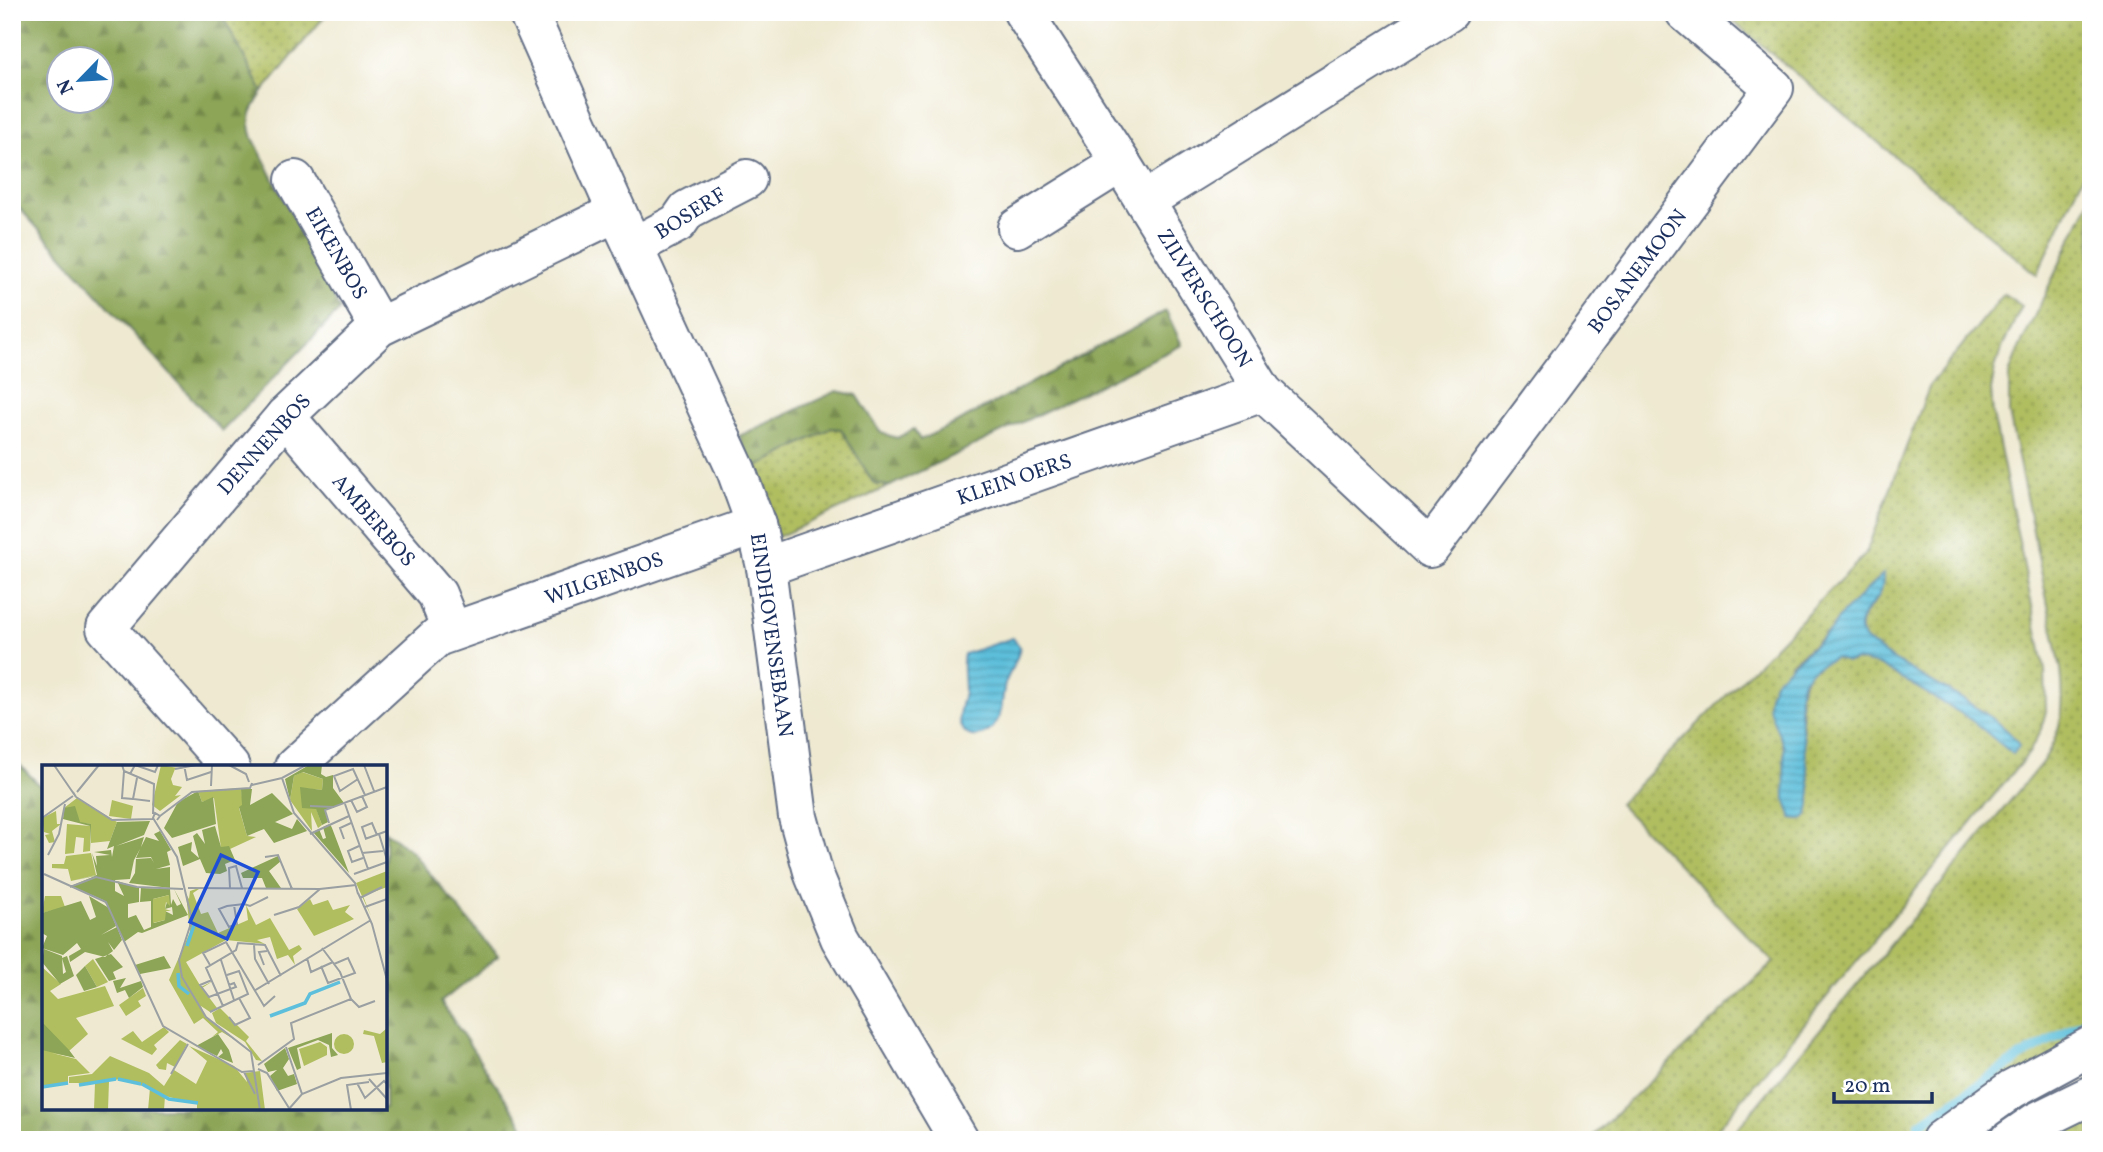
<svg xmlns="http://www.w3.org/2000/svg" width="2103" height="1152" viewBox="0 0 2103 1152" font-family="Vollkorn,serif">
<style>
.green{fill:url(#green-dots);stroke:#66765f;stroke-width:2;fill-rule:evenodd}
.forest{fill:url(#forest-firs);stroke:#546a5a;stroke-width:2;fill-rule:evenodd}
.water{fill:url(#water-rules);stroke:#3c779c;stroke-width:2}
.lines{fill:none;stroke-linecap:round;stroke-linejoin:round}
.stream{stroke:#5dbfdb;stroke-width:10}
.minor-casing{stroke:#657086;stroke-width:42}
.secondary-casing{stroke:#657086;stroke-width:42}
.minor{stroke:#fff;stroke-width:38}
.secondary{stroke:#fff;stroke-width:38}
.labels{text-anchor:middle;stroke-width:5;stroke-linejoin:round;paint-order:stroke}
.street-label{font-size:21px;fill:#1b2f5e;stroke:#fff}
.inset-river{fill:none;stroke:#5dbfdb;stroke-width:3.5}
.inset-road{fill:none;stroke:#9a9fa2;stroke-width:2}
.view{fill:#1d4ed8;fill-opacity:0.15;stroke:#1d4ed8;stroke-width:3.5}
.inset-edge{fill:none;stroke:#1b2f5e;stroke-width:3.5}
</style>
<defs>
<pattern id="green-dots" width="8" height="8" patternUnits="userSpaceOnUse" patternTransform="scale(1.75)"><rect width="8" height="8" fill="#b0be60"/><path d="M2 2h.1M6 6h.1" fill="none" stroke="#8e9b52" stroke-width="1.8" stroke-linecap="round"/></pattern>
<pattern id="forest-firs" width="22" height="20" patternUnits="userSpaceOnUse" patternTransform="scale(1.75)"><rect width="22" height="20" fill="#8ca556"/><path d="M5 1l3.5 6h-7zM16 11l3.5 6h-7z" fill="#72874a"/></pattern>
<pattern id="water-rules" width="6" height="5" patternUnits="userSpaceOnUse" patternTransform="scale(1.75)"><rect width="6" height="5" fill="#5dbfdb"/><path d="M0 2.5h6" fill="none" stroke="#4c9cb5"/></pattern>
</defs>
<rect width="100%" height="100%" fill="#fff"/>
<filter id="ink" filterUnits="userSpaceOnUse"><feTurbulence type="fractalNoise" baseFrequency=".0143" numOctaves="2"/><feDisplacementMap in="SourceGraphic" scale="14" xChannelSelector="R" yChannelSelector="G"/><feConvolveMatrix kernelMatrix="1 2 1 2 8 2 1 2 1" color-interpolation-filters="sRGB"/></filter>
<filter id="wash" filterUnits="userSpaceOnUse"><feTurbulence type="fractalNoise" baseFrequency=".00686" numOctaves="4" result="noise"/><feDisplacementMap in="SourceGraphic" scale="28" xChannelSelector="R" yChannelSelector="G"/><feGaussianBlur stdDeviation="1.57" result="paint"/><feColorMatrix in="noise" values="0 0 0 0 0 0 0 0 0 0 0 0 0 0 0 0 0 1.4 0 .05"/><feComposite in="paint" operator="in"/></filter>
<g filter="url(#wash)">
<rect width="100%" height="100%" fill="#eee9d0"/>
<g class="green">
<polygon points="220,12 328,12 263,92"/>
<polygon points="1722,12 2091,12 2091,159 2037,275"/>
<path d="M2091,198v836l-166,106h-197l313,-376c22,-32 24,-57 20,-95l-52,-256v-38l7,-20z"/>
<path d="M2004,294l18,12 -19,39 -8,23 -4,22 2,25 10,48 42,207 1,41 -5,18 -12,24 -321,387h-119l185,-178 -155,-158 246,-249 65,-170zM1882,575c-1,7 -1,16 -4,22 -6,11 -19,18 -18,32 2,29 139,74 159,117l-6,7 -44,-35 -90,-53 -23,-5 -9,2 -12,-4 -16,7 -12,9 -7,19 9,118 -24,-48 -1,-16 -7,-19 14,-65 41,-34 8,-13z"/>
<polygon points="831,428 842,429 874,484 890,486 778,537 753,469"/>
<polygon points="2091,1103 2091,1140 2026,1140"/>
</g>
<g class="forest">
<path d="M12,12h208l43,80c-12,18 -17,25 -10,46l87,172 -118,121 -210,-231zM60,60h42v42h-42z"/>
<polygon points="1166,311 1182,345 890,486 874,484 841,429 831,428 753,469 739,436 837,391 857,395 881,433 897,438 914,429 920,440 956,423"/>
<polygon points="12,757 44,790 44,1108 385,1108 385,831 411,851 498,956 441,1002 533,1140 12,1140"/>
</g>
<g class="water">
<path d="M1883,574c0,7 -1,16 -4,21 -6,11 -19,18 -20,32 -1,28 141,78 160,119l-6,8 -44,-36 -90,-53 -23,-5 -9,2 -12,-4c-13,6 -29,12 -34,27 -8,26 18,114 6,130 -4,6 -9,4 -15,3l-7,-19 -1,-52 -16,-40 1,-12 8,-17 55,-49 8,-13z"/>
<path d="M1013,638l7,9c-2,13 -9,22 -14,34 -5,13 -2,30 -10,42 -11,18 -35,19 -37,-5 0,-9 4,-18 5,-27 0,-12 -3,-26 0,-37z"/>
</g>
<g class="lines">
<g class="stream">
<polyline points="1919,1125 2019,1058 2091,1018"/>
<polyline points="2045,1140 2066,1128"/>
</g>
</g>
</g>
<g filter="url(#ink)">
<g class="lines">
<g class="minor-casing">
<g id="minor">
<polyline points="528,12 617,212 736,470 756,525 766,567 798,817 814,875 840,938 959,1140"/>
<polyline points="1023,12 1121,163 1263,392 1430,548 1774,88 1685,12"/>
<polyline points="295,180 379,327"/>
<polyline points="1145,201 1449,12"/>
<polyline points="1017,228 1121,163"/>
<polyline points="633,247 678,223 687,210 747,179"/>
<polyline points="285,416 437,594 452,631"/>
<polyline points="766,567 1263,392"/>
<polyline points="230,767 106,628 285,416 379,327 617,212"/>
<polyline points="294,767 437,637 756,525"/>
</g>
</g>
<g class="secondary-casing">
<g id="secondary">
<polyline points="1941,1140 2012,1089 2091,1046"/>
<polyline points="2010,1140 2036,1122 2091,1095"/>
</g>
</g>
<use href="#minor" class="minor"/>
<use href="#secondary" class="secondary"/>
</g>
</g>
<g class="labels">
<g class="street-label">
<text transform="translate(690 213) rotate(-32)" y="7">BOSERF</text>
<text transform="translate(337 253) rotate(60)" y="7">EIKENBOS</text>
<text transform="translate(1637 271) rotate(-53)" y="7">BOSANEMOON</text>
<text transform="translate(1205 298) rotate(58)" y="7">ZILVERSCHOON</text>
<text transform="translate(264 444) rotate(-48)" y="7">DENNENBOS</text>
<text transform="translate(1014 479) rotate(-19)" y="7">KLEIN OERS</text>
<text transform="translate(374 520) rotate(49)" y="7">AMBERBOS</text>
<text transform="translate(604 578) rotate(-19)" y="7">WILGENBOS</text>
<text transform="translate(772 635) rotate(82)" y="7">EINDHOVENSEBAAN</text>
</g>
</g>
<g transform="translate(42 765)">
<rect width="345" height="345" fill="#eee9d0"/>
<path d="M119,0l22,4h-8l-4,10 2,6 9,2 -7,9 6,-1 -21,16 -8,-6zM260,7l21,7 -1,11 -20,-2v19l14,1 6,17 -4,3 -7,-16 1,19 -22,-31 4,-24zM199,23l2,18 -4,2 8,28 9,1 -26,12 -9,-1 -7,-50 -12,4 -4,-11zM35,33l40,24 -7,19 -19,2v-19l-11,-1 -16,-15zM70,35l21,6 -2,13 -22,-3zM14,46l1,13h4l-9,7 3,11 -6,1 -4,-8 5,-1 -6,-2 -2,-14zM25,59l23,2v25l-7,1 1,-14 -8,-1 -2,16 -9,1zM49,88l5,22 -25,6 -3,-12 -16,-1v-4h12l2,-8zM345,106v16l-24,9 8,20 -15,-33zM160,122l-9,6 8,21 7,-2 10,21 30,-13 -2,-15 10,20 14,-7 19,32 10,-5 3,4 -9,7 2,9 -7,-10 -11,4 -7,-22 -13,3 8,4 -39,-4 -40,22 15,25 12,-6 -11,7 15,20 -7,4 -9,-6 4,11 35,26 -18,-11 -10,5 6,-5 -15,-14 -9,6 -25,-44 21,-48 -4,-38 3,5 1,-8zM3,131h16l4,11 -23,6zM268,134l3,6 15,-5 5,10 17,-5 -5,7 9,7 -40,17 -17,-27zM51,194l15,23 -11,5 -12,-21zM0,202l19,17 -11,7 8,8 47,-13 9,20 -38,12 12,16 -19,17 5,6 -22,-4 24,6 14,14 -22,3v7l-26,4zM101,223l3,8 -8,5 3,5 -15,10 -7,-11zM178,243l29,29 -3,4 16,20 -6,-1 -11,-18 -29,-19 -4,-10zM122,262l5,5 -15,13 3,4 -5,6 -31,-16 12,-8 9,11zM344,264l1,33 -5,1 -8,-27 -11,-2 1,-4 16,4zM138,275l7,4 -12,23 -8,-4 -1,7 -7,-1 -3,-4zM147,281l45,20 13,16 -2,-9 15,-2 5,39h-68v-6l-32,-8 -1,14h-16l2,-22 -30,-9 -11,2 -1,29h-14l1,-27h-26v-6l23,-3 18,-18 39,17 15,13 10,-16 22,14 11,-23z" fill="#b0be60"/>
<path d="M267,0h13l-1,9 5,3 7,-2v13l11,15 -19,7 3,12 -6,3 -6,-16 -14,-1 -2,-21 22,3 1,-11 -20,-7 -9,4 -4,24 -5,-21zM199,24h11l-2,16 22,-12 21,21 -18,8 17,7 5,-10 10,12 -33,12 -10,-14 -17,7 -8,-29 3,-2zM156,26l4,11 11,-5 3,27 -44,14 -8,-10 14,-26zM33,41l5,16 11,2v27l-1,-25 -27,-7 1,-11zM108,56l-6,14 -28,11 28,-9 -3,10 5,-10 13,4 -5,-7 6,-3 11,19 -4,2 3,13 -14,4 14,-2v21l-41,-5 6,-10 1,-14 15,-1 3,5 -3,-6 -15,1 4,-9 -6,11 -4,19 -15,1v11l9,5 -7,-15 22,7v14l-11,2v14l8,-3 8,15 7,-3v-26l-11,1 1,-14 29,1 1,16 2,-6 4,7 4,-2 -7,-15 14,26 -46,18 -4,-1 -14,10 -15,-34 7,18 -15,9 16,-8 5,13 -8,10 -6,-8 5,9 -8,6 -20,-5 -15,10 -1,-6 12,-7 -4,-6 -14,12 -21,-7 5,-12 -5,-3v-20l39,-12 9,19 6,-3 -7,-21 20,12 -6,-8 -32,-14 24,-10 -24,5 26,-6 -5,-22 5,13 -1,-10 14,-1 -16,-3 17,-2 1,7 2,-11 -7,3 10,-27zM127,130l-4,14 7,-2 1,8 -8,-4v9l-11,3 -1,-24zM288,59l2,4 17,45 -36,-41 6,-3 4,10 3,-1 -3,-11zM173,61l6,21 8,-1 6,14 -10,4 2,7 -7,3 -14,-1 -6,-14 -17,7 -5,-19 14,-5 -1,9 8,7 -6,-22 4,-3 8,11 -3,-14zM236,91l3,5 -12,10 12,17h-15l-4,-10h-19l-2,-5zM2,184l18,7 1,18 3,-2 -4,-14 5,-2 7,20 -14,8 -18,-22zM69,189l12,13 -10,5 3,7 -7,2 -14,-22zM122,191l7,12 -31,6 -5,-9zM43,201l12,21 -13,4 -8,-16zM84,213l-6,10 21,-7 2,6 -14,11 -4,-8 -8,3 -4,-12zM0,257l27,28 17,-16 -17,16 6,8 -33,-8zM290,268v15l6,7 -7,2 -2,-12 -11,-5 -21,8 4,20 -4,2 -9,-22zM176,269l11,16 4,13 -15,-6 5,-4 -2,-4 -4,7 -21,-10zM243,283l4,11 -6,9 5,8 6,-2 3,10 -20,7 -7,-15 7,-6 -9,2 -4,-8z" fill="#8ca556" fill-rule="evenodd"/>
<path d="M127,130l1,11 -4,-4 -1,7 6,2h-5l-1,9 -12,3v-24z" fill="#b0be60"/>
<path d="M292 279a10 10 0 1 1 20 0a10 10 0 1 1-20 0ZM278,277l7,5v8l-23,11 -5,-17z" fill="#b0be60"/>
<path class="inset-river" d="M145,181l7,-21M136,208l1,13 10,8M228,251l35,-13 5,-9 30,-12M76,314l23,5M100,319l27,15 29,4M37,320l37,-6M0,322l26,-4"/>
<path class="inset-road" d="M12,0l22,32 -3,-5M80,0l2,6 30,13 -1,30M142,0l3,15 24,-8M187,0l17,9 3,8M322,0l10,26M133,4l21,-4M82,6l-2,27 11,1M88,9l5,-9 20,7 3,-7M95,13l-4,21 17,2M240,13l12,35 61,70 3,11M316,14l-18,12 -6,-15 19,-7 12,26M210,20l30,-7 24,-13M169,21l1,-21M35,27l22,-27M34,32l36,23 41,-1M309,35l6,12 10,-5 -5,-11M303,39l23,65M268,41l24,1M118,51l32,-24 58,-4 2,-5M0,53l31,-22M115,55l3,-4 -5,-3 -2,5 24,39 15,63 -13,40 3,17 24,40 45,35 9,58M287,58l-4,-13 62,-23M268,69l39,-18M337,69l8,26M302,74l-4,-11 11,-5M323,74l22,-8M324,74l-4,-12 10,-4 5,12M317,81l-11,5 4,11 11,-4M320,88l21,-2M6,90l11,-21 6,-30M223,92l13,-2 14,34M0,97v43M2,109l62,28 57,124 79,46 11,-1M312,109l33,-12M28,122l26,-10 41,10 46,2M146,123l132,1M188,123l-1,-20 7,-2 6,22M316,128l14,31 15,56M318,133l22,-11M192,140l3,19 -8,3 -10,-18 8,-3 17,-2 6,2 18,-9M323,142l22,-8M232,150l25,-8 21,-18 36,-4M212,180l1,14 14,25M265,193l4,14 22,-10M179,195l13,40M168,200l-7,-12 23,-11 38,64 11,-10M222,200l-5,-13 8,-1M279,201l7,17 27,-10 -7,-15 -14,6M170,215l-12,5 9,12 27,-10 -2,-4 -5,2M212,226l117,-71M309,234l8,8 16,-6M181,241l-17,-38 30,-18 2,-7 27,2 16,31M168,247l38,-18 -9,-23 -12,4M187,252l6,8 15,-7 -11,-20M244,282l16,47M216,300l36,-26 -3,-16 60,-24 -11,-27 -18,-24M216,304l9,4 22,35M202,307l11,22M129,309l17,-30M327,314l18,20M315,318l8,15 19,-17 3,3M246,345l14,-16 39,-16 46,-5M309,345l-4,-25 22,-3"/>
<path class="view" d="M179,90l37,17 -31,67 -37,-17z"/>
<rect width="345" height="345" class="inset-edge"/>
</g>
<rect width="2103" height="1152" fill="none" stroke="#fff" stroke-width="42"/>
<g transform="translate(80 80) rotate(245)"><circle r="33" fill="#ffffff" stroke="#a4acbf" stroke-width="2"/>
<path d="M0-5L12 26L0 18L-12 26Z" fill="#1f6fb2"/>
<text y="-10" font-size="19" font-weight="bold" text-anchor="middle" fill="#1b2f5e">N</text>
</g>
<path d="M1834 1092v10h98v-10" fill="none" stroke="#1b2f5e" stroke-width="3.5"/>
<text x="1844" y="1092" font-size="21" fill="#1b2f5e" stroke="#ffffff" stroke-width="5" paint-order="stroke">20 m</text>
</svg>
